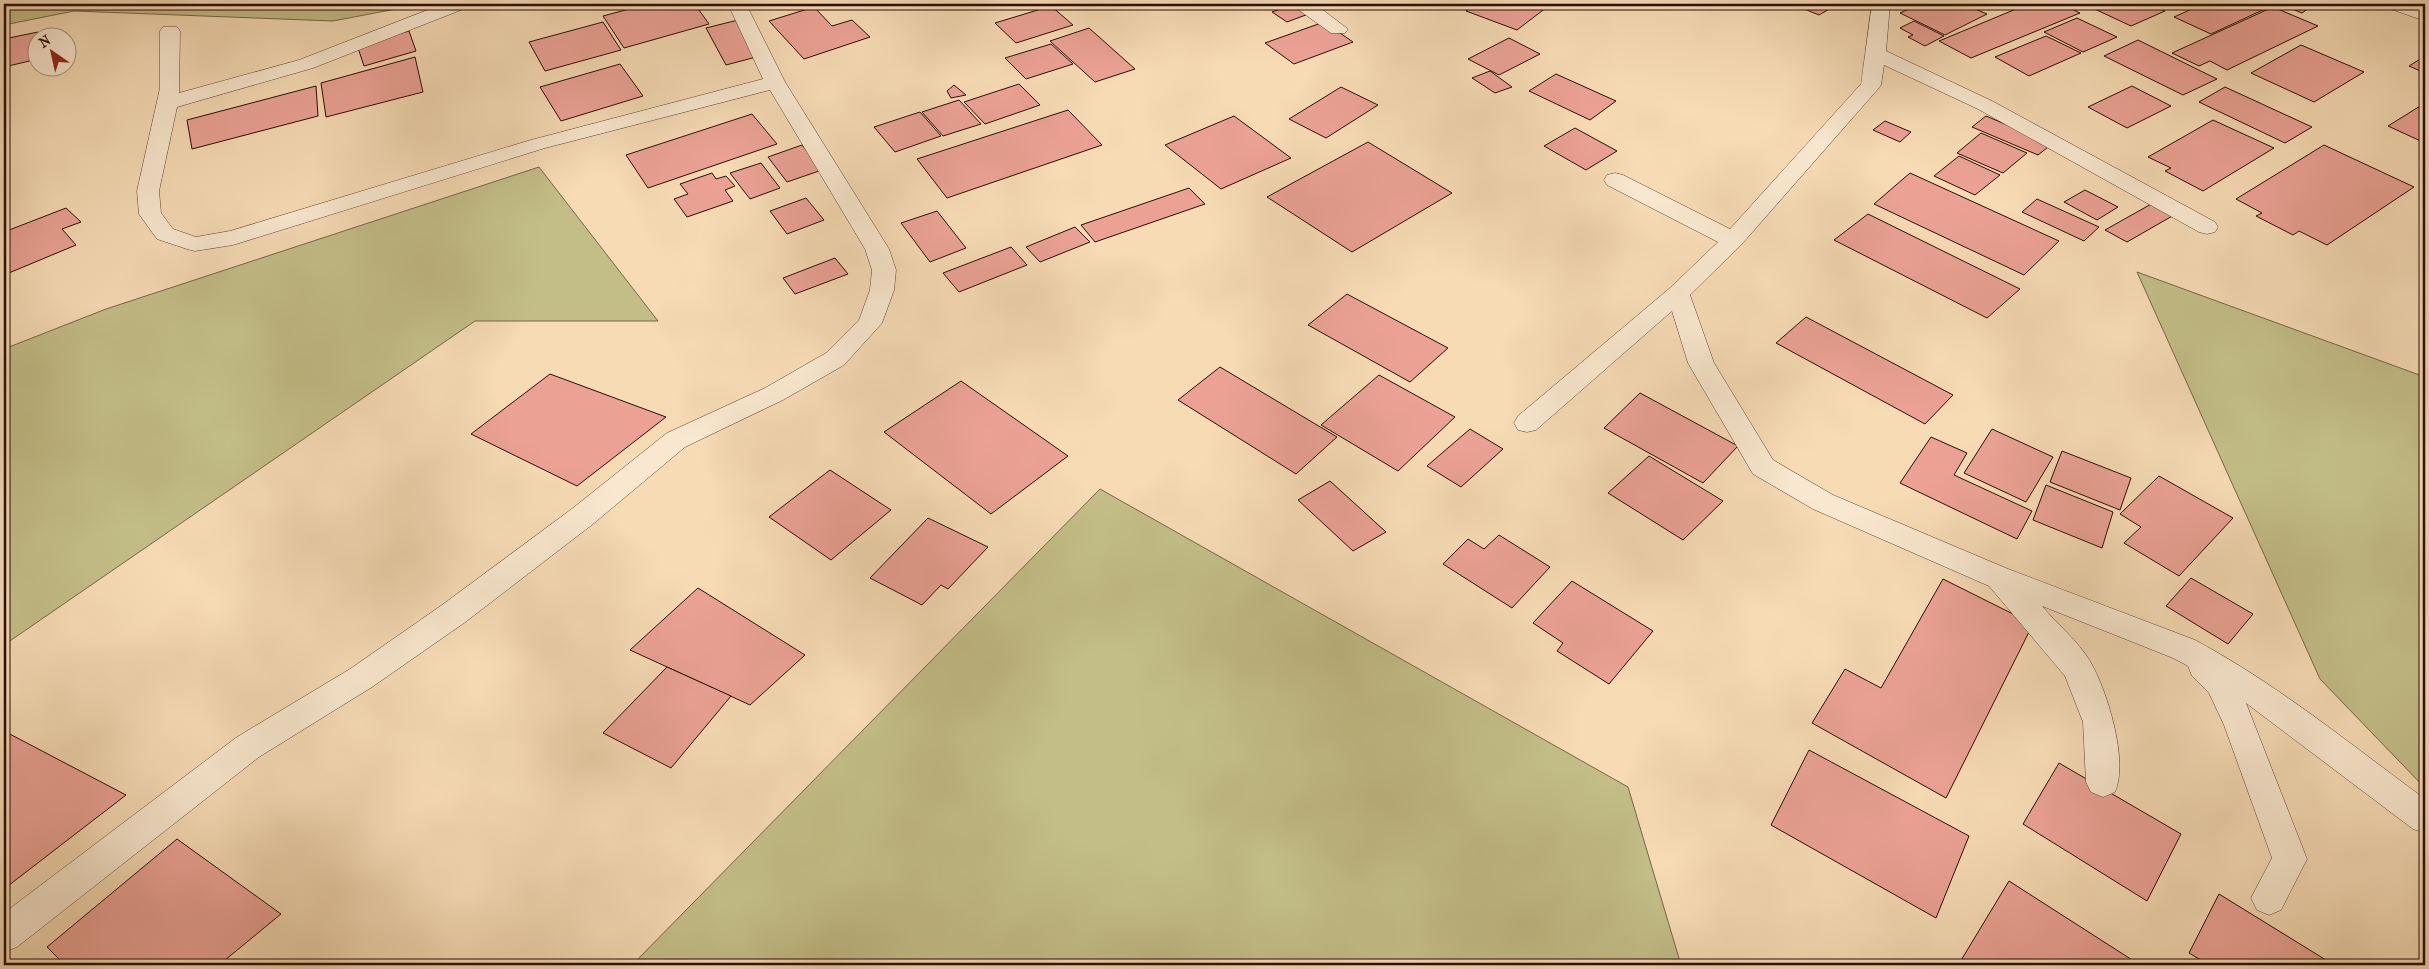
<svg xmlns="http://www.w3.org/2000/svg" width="2429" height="969" viewBox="0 0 2429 969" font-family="'IM FELL French Canon',serif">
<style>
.green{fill:#c3be88;stroke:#776646}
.building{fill:#eba295;stroke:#2b0d03}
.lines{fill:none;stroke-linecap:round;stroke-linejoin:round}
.street-casing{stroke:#5e4030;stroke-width:1}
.street{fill:#f9e8cf;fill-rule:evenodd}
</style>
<rect width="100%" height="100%" fill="#f6dbb5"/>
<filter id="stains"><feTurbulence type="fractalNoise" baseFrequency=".004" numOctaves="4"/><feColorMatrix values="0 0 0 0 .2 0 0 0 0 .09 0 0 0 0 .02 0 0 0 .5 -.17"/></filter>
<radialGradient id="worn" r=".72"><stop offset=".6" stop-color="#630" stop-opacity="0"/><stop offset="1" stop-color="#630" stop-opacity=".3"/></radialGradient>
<g class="green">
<polygon points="4,4 422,4 333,21 74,11 4,25"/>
<polygon points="539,167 658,321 475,321 4,645 4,349 106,309"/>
<polygon points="2137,272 2425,377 2425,788 2320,679"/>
<polygon points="1100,489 1628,787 1681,965 632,965"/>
</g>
<g class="building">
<polygon points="648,4 709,4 712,7 699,10 709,24 624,48 603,16"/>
<polygon points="1294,4 1298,4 1311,13 1287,22 1272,12"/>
<polygon points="1476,4 1551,4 1517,30 1466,11"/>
<polygon points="1792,4 1838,4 1819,15"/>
<polygon points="1920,4 1963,4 1987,14 1945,35 1900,13"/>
<polygon points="2028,4 2062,4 2080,13 1971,58 1939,41"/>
<polygon points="2084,4 2149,4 2165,11 2131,26"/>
<polygon points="2203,4 2257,4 2267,8 2211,34 2174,17"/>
<polygon points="2280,4 2309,4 2313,5 2302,13"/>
<polygon points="1051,6 1073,25 1016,43 995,23"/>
<polygon points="814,7 832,26 852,20 870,37 804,59 769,21"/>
<polygon points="2273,7 2318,26 2227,70 2210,61 2199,66 2172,53"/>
<polygon points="2077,18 2117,37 2083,52 2044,32"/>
<polygon points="738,20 760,56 726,65 706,28"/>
<polygon points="1914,21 1944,36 1925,46 1908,37 1913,35 1900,28"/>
<polygon points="603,22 621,50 545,71 529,42"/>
<polygon points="1324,22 1353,42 1294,64 1265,43"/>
<polygon points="1089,28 1135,69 1095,82 1050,41"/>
<polygon points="409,31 416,51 364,66 357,45"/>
<polygon points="38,32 38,59 4,67 4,39"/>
<polygon points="2046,36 2081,53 2029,76 1995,57"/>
<polygon points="1509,38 1540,54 1499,75 1468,59"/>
<polygon points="2138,40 2217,79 2183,95 2104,56"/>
<polygon points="1051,44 1073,64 1026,79 1005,58"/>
<polygon points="2301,45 2364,72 2314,102 2251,73"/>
<polygon points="415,57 423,92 326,117 321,83"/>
<polygon points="2422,58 2425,59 2425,73 2409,66"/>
<polygon points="620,64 643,96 561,121 540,87"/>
<polygon points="1490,71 1512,87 1495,93 1472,78"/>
<polygon points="1556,74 1616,101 1590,120 1529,91"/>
<polygon points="1019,84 1040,105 985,124 964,102"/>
<polygon points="954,85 966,95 951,98 947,91"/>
<polygon points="316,86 318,116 192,149 187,120"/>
<polygon points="2132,86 2171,106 2127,128 2088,107"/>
<polygon points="1341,87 1378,105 1326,138 1289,119"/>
<polygon points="2225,87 2312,127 2285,143 2199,102"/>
<polygon points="959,100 981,124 943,136 922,112"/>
<polygon points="2425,103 2425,143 2388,126"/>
<polygon points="1068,110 1102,145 947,198 917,159"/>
<polygon points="920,112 941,136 895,152 874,127"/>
<polygon points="752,114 777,144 648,188 626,155"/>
<polygon points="1234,116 1291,158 1221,189 1165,145"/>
<polygon points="1986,116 2052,144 2038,155 1972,127"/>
<polygon points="2213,120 2274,148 2203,191 2165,171 2171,168 2148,157"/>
<polygon points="1885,121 1911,132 1900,142 1873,130"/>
<polygon points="1575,128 1617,151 1586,170 1544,146"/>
<polygon points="1981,133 2027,153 2003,173 1957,153"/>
<polygon points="1368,142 1452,193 1352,252 1267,197"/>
<polygon points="802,145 822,170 787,182 768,157"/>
<polygon points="2324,145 2414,187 2327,245 2299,231 2293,235 2256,216 2262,213 2236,199"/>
<polygon points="1959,156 2000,175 1975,195 1934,176"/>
<polygon points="761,163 780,188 750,199 730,173"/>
<polygon points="712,173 716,179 726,176 735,186 725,190 733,201 687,217 674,199 688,194 680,184"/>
<polygon points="1910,173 2059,241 2024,275 1874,204"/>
<polygon points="1189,188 1205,204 1095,242 1081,225"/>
<polygon points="2085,190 2118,207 2097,220 2064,202"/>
<polygon points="806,198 824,220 787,234 770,211"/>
<polygon points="2037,199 2099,227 2084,241 2022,212"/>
<polygon points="2153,203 2174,215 2127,242 2105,230"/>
<polygon points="66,208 81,222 62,229 76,245 4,275 4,232"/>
<polygon points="937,211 966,248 930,262 901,223"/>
<polygon points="1868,214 2020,289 1987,318 1834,240"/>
<polygon points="1075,227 1090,242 1040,262 1026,247"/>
<polygon points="1011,247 1027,265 959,292 943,273"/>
<polygon points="835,258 848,274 795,294 783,278"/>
<polygon points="1347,294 1448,348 1410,382 1308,325"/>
<polygon points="1806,317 1953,395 1925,424 1776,343"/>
<polygon points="1220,367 1337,437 1296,474 1178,400"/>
<polygon points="550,374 666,417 577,486 471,434"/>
<polygon points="1379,375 1455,417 1398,471 1321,425"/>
<polygon points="961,381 1068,456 991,514 884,432"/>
<polygon points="1640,393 1738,446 1703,483 1604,428"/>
<polygon points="1470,429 1503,449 1461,487 1427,466"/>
<polygon points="1992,429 2053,457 2026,502 1964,473"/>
<polygon points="1931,437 1967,453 1954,475 2032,511 2017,539 1900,483"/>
<polygon points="2062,451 2131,478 2120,510 2050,482"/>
<polygon points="1649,456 1723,501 1683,540 1608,493"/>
<polygon points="830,470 891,510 831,560 769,517"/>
<polygon points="2159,476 2233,518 2179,576 2124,543 2141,527 2120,514"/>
<polygon points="1330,481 1386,532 1353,551 1298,500"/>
<polygon points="2046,485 2113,512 2102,548 2033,520"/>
<polygon points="928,518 988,547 948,589 941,585 922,605 870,578"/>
<polygon points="1499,535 1550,567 1512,608 1443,564 1468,539 1484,549"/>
<polygon points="2191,578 2253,614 2228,644 2166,606"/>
<polygon points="1943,579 2033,624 1946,798 1812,723 1845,669 1881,688"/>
<polygon points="1572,581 1653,631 1609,684 1557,651 1563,643 1533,623"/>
<polygon points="698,588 805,655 750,705 630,650"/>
<polygon points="667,667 731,696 671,768 603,733"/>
<polygon points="4,731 126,795 4,889"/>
<polygon points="1809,750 1969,836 1936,918 1771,825"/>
<polygon points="2059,763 2181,834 2147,901 2023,824"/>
<polygon points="177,839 281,914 219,965 65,965 47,947"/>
<polygon points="2009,881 2140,965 1965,965 1960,962"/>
<polygon points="2219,894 2334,965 2209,965 2189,953"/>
</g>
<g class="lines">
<g class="street-casing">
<g id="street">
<polygon points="443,4 468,4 466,8 313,68 177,107 159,191 161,213 173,229 196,237 230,231 531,140 763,79 728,4 746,4 785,82 889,249 896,270 894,290 882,323 844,365 783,400 685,447 593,524 464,623 372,687 259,757 17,947 4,952 4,913 237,737 350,669 442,605 573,508 667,433 765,388 826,353 859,320 870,290 872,270 865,249 770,90 545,148 233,245 195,251 187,249 157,239 139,214 137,191 160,88 160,31 163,27 177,27 180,31 179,93 299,60"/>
<polygon points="1294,4 1315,4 1348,29 1345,33 1331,33 1296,8"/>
<path d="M1872,4h18l-4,47 106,50 223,121 3,5 -3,5 -8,2 -8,-2 -221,-123 -94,-44 -3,20 -3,4 -137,156 -51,50 24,68 59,97 60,35 175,74 187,71c82,44 155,104 230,159v34l-12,-4 -167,-126 61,156 -26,51 -12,5 -12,-5 -6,-12 21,-40 -48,-133 -15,-32 -17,-17 -4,-10 -15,-8 -131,-52c15,18 36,35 48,55 17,29 39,100 25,131l-12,5 -12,-5 -5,-10 -3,-60 -18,-46 -76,-90 -176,-77 -60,-35 -65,-111 -16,-52 -136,119 -9,2 -9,-2 -4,-7 4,-7 152,-128 48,-46 -111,-57 -3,-5 3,-5 8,-2 8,2 107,54 131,-145z"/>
<polygon points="2386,4 2412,4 2425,9 2425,21 2388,8"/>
</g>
</g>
<use href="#street" class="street"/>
</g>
<rect width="2429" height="969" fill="none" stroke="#f6dbb5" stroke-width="20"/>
<rect x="5" y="5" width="2419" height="959" fill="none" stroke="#2b0d03" stroke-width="2.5"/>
<rect x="10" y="10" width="2409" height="949" fill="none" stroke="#2b0d03"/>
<g transform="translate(52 52) rotate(326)"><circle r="24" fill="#f9e8cf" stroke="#a7907d"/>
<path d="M0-4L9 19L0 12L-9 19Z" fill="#8f2418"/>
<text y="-8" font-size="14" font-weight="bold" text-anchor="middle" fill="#2b0d03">N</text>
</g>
<rect width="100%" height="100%" filter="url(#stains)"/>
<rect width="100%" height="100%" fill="url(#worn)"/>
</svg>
